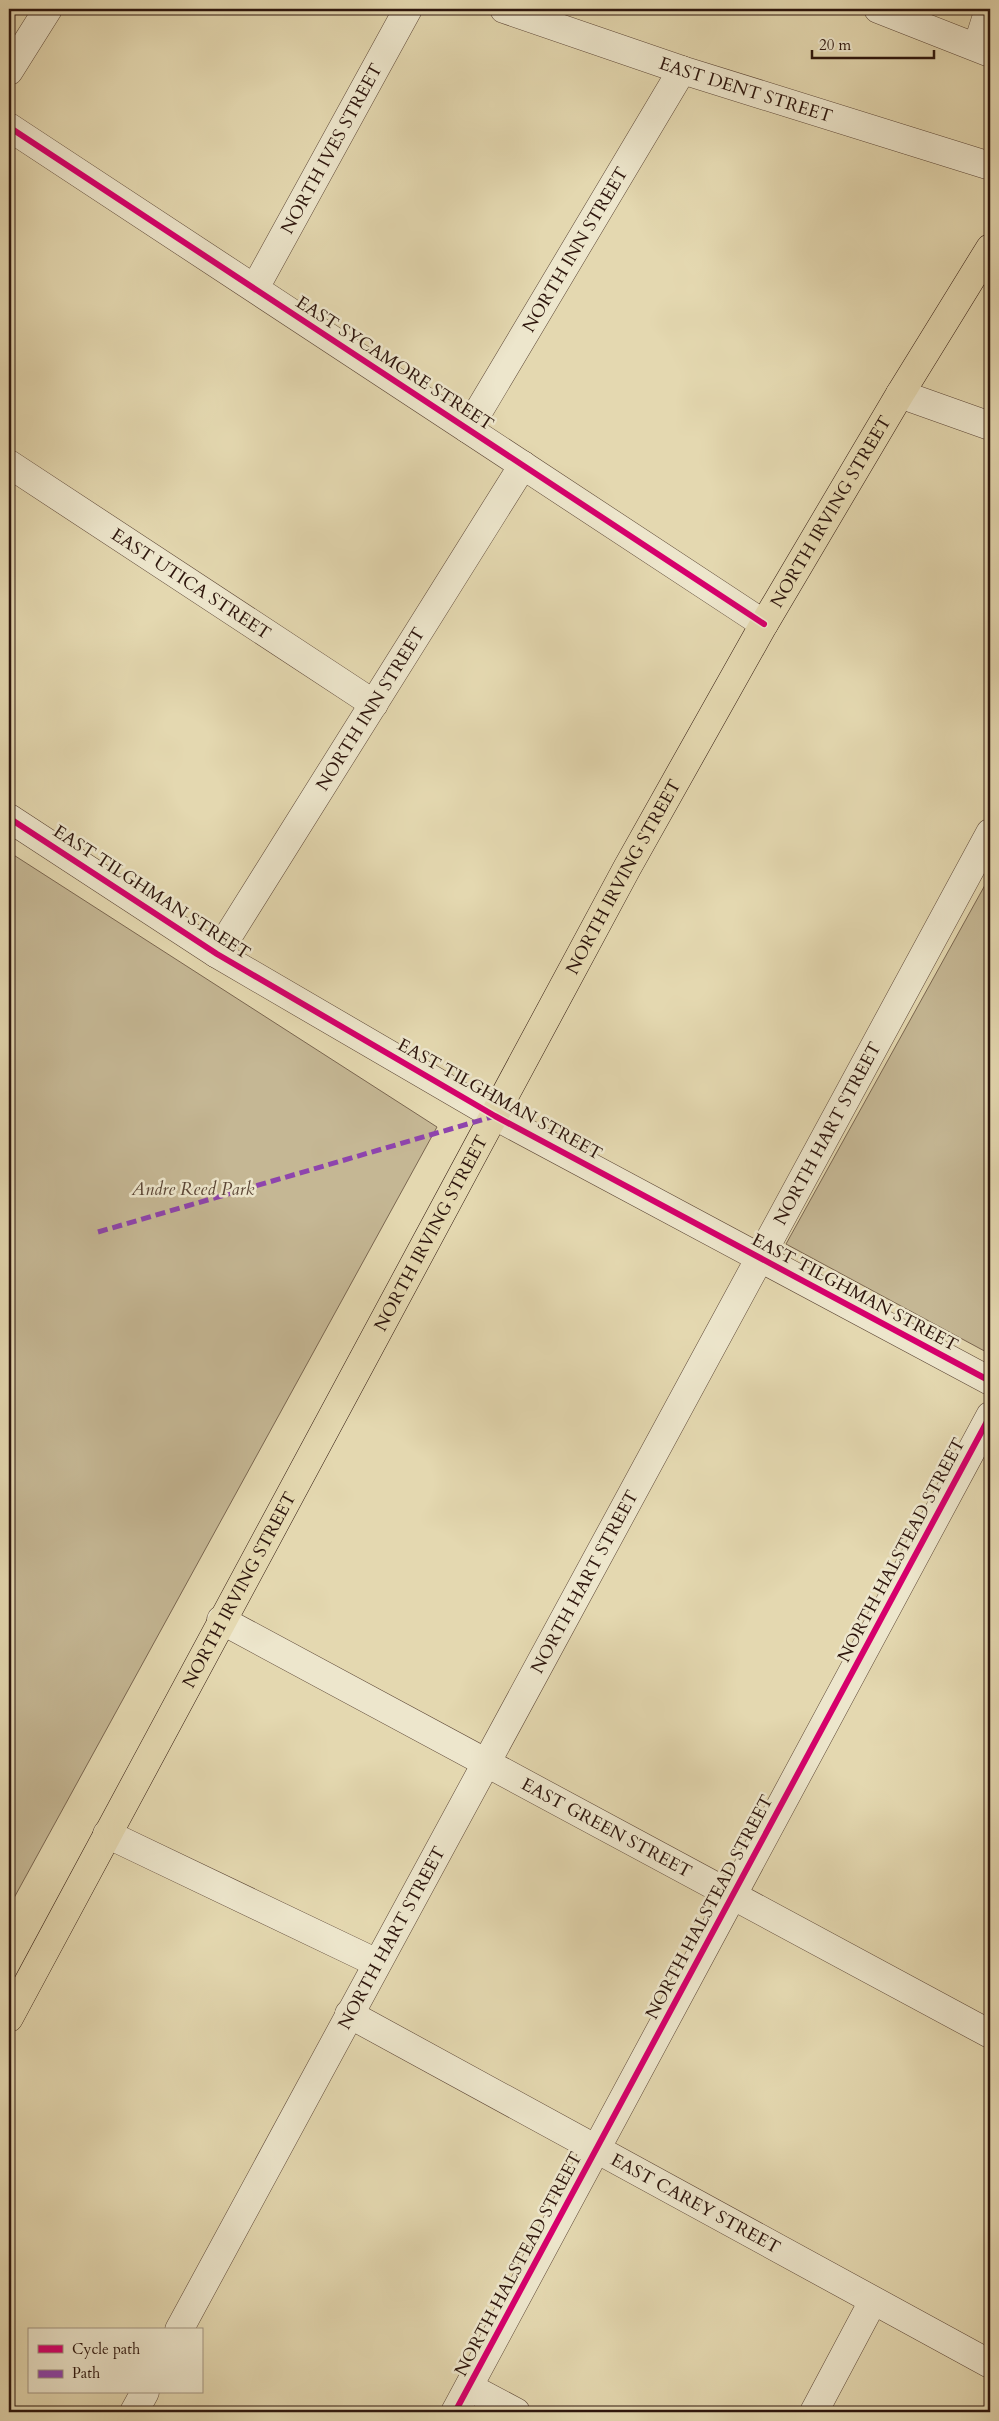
<svg xmlns="http://www.w3.org/2000/svg" width="999" height="2421" viewBox="0 0 999 2421" font-family="Cardo,serif">
<style>
.green{fill:#c5b794;stroke:#7a6650}
.lines{fill:none;stroke-linecap:round;stroke-linejoin:round}
.minor-casing{stroke:#5c4636;stroke-width:29}
.major-casing{stroke:#2e160d;stroke-width:29}
.minor{stroke:#ede6cc;stroke-width:28}
.major{stroke:#e4d8b0;stroke-width:28}
.quiet{stroke:#8e44ad;stroke-width:5;stroke-dasharray:10 5;stroke-linecap:butt}
.cycleway-casing{stroke:#ede6cc;stroke-width:9}
.cycleway{stroke:#d6006c;stroke-width:6}
.labels{text-anchor:middle;stroke-width:5;stroke-linejoin:round;paint-order:stroke}
.street-label{font-size:18px;fill:#2e160d;stroke:#ede6cc}
.park-label{font-size:18px;font-style:italic;fill:#5b4636;stroke:#ede6cc}
</style>
<rect width="100%" height="100%" fill="#e4d8b0"/>
<filter id="stains"><feTurbulence type="fractalNoise" baseFrequency=".004" numOctaves="4"/><feColorMatrix values="0 0 0 0 .2 0 0 0 0 .09 0 0 0 0 .02 0 0 0 .5 -.17"/></filter>
<radialGradient id="worn" r=".72"><stop offset=".6" stop-color="#630" stop-opacity="0"/><stop offset="1" stop-color="#630" stop-opacity=".3"/></radialGradient>
<g class="green">
<polygon points="9,852 437,1127 9,1907"/>
<polygon points="990,876 990,1354 786,1244"/>
</g>
<g class="lines">
<g class="minor-casing">
<g id="minor">
<path id="s1" d="M504,9l178,61 308,96"/>
<polyline points="878,9 990,53"/>
<polyline points="977,47 989,9"/>
<polyline points="9,71 48,9"/>
<polyline points="9,127 764,624"/>
<path id="s2" d="M255,288l153,-279"/>
<polyline points="900,394 990,426"/>
<path id="s3" d="M468,429l214,-359"/>
<path id="s4" d="M9,464l365,240"/>
<polyline points="9,818 217,954 495,1116 990,1381"/>
<path id="s5" d="M217,954l306,-489"/>
<path id="s6" d="M221,1620l769,414"/>
<polyline points="107,1834 377,1963"/>
<path id="s7" d="M349,2014l641,350"/>
<path id="s8" d="M179,2330l811,-1497"/>
<polyline points="469,2387 516,2412"/>
<polyline points="134,2412 145,2392"/>
<polyline points="455,2412 990,1416"/>
<polyline points="814,2412 873,2301"/>
</g>
</g>
<g class="major-casing">
<g id="major">
<path id="s9" d="M9,2018l618,-1150 137,-244 136,-230 90,-146"/>
</g>
</g>
<use href="#minor" class="minor"/>
<use href="#major" class="major"/>
<polyline class="quiet" points="98,1232 495,1116"/>
<g class="cycleway-casing">
<g id="cycleway">
<polyline points="9,127 764,624"/>
<polyline points="9,818 217,954 495,1116 990,1381"/>
<polyline points="455,2412 990,1416"/>
</g>
</g>
<use href="#cycleway" class="cycleway"/>
</g>
<g class="labels">
<g class="street-label">
<text dy="6" stroke="none"><textPath href="#s1" startOffset="255">EAST DENT STREET</textPath></text>
<text dy="6" stroke="none"><textPath href="#s2" startOffset="159">NORTH IVES STREET</textPath></text>
<text dy="6" stroke="none"><textPath href="#s3" startOffset="209">NORTH INN STREET</textPath></text>
<text transform="translate(395 363) rotate(33)" y="6">EAST SYCAMORE STREET</text>
<text dy="6" stroke="none"><textPath href="#s9" startOffset="1716">NORTH IRVING STREET</textPath></text>
<text dy="6" stroke="none"><textPath href="#s4" startOffset="218">EAST UTICA STREET</textPath></text>
<text dy="6" stroke="none"><textPath href="#s5" startOffset="289">NORTH INN STREET</textPath></text>
<text dy="6" stroke="none"><textPath href="#s9" startOffset="1296">NORTH IRVING STREET</textPath></text>
<text transform="translate(152 892) rotate(33)" y="6">EAST TILGHMAN STREET</text>
<text transform="translate(500 1099) rotate(29)" y="6">EAST TILGHMAN STREET</text>
<text dy="6" stroke="none"><textPath href="#s8" startOffset="1361">NORTH HART STREET</textPath></text>
<text dy="6" stroke="none"><textPath href="#s9" startOffset="891">NORTH IRVING STREET</textPath></text>
<text transform="translate(855 1292) rotate(28)" y="6">EAST TILGHMAN STREET</text>
<text transform="translate(901 1550) rotate(-62)" y="6">NORTH HALSTEAD STREET</text>
<text dy="6" stroke="none"><textPath href="#s8" startOffset="851">NORTH HART STREET</textPath></text>
<text dy="6" stroke="none"><textPath href="#s9" startOffset="486">NORTH IRVING STREET</textPath></text>
<text dy="6" stroke="none"><textPath href="#s6" startOffset="438">EAST GREEN STREET</textPath></text>
<text transform="translate(709 1907) rotate(-62)" y="6">NORTH HALSTEAD STREET</text>
<text dy="6" stroke="none"><textPath href="#s8" startOffset="446">NORTH HART STREET</textPath></text>
<text dy="6" stroke="none"><textPath href="#s7" startOffset="395">EAST CAREY STREET</textPath></text>
<text transform="translate(518 2264) rotate(-62)" y="6">NORTH HALSTEAD STREET</text>
</g>
<g class="park-label">
<text x="193" y="1195">Andre Reed Park</text>
</g>
</g>
<rect width="999" height="2421" fill="none" stroke="#e4d8b0" stroke-width="30"/>
<rect x="10" y="10" width="979" height="2401" fill="none" stroke="#2e160d" stroke-width="2.5"/>
<rect x="15" y="15" width="969" height="2391" fill="none" stroke="#2e160d"/>
<rect x="28" y="2328" width="175" height="65" fill="#ede6cc" stroke="#a19380"/>
<rect x="38" y="2345" width="25" height="8" fill="#d6006c" stroke="#a19380"/>
<text x="72" y="2354" font-size="15" fill="#2e160d">Cycle path</text>
<rect x="38" y="2370" width="25" height="8" fill="#8e44ad" stroke="#a19380"/>
<text x="72" y="2378" font-size="15" fill="#2e160d">Path</text>
<path d="M812 50v8h122v-8" fill="none" stroke="#2e160d" stroke-width="2.5"/>
<text x="819" y="50" font-size="15" fill="#2e160d" stroke="#ede6cc" stroke-width="4" paint-order="stroke">20 m</text>
<rect width="100%" height="100%" filter="url(#stains)"/>
<rect width="100%" height="100%" fill="url(#worn)"/>
</svg>
